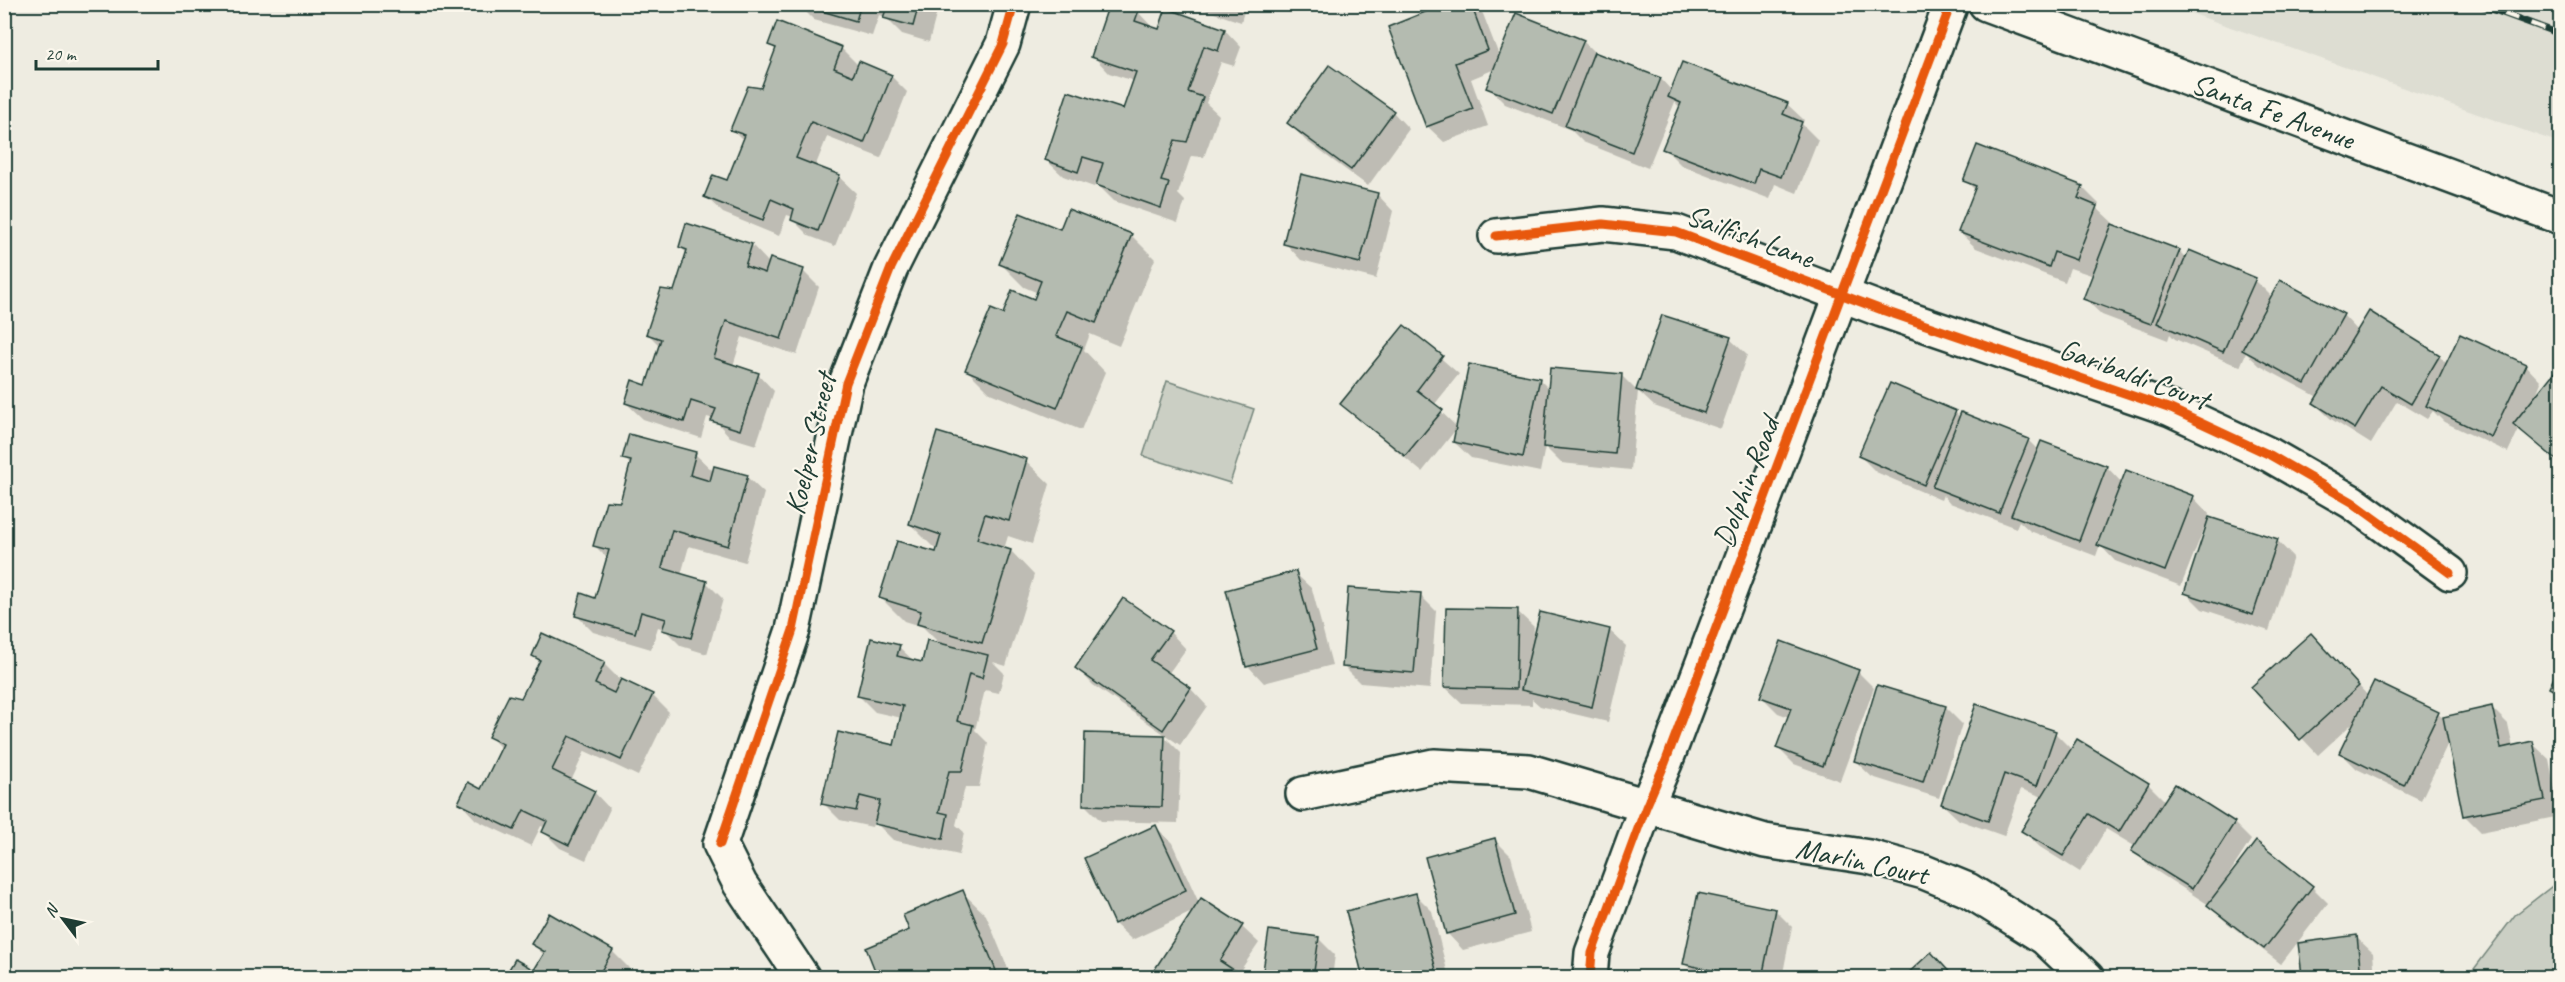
<svg xmlns="http://www.w3.org/2000/svg" width="2565" height="982" viewBox="0 0 2565 982" font-family="Caveat,sans-serif">
<style>
.built{fill:#ddddd2}
.green{fill:#cbcfc4;stroke:#75867c;stroke-width:1.5}
.shadow{fill:#0003}
.building{fill:#b4bbb0;stroke:#1f3d34;stroke-width:1.5}
.lines{fill:none;stroke-linecap:round;stroke-linejoin:round}
.minor-casing{stroke:#1f3d34;stroke-width:38}
.minor{stroke:#fbf7ec;stroke-width:33}
.rail-casing{stroke:#1f3d34;stroke-width:7}
.rail{stroke:#fbf7ec;stroke-width:4.5;stroke-dasharray:14;stroke-linecap:butt}
.cycleway-casing{stroke:#fbf7ec;stroke-width:13}
.cycleway{stroke:#e8590c;stroke-width:9}
.labels{text-anchor:middle;stroke-width:4.5;stroke-linejoin:round;paint-order:stroke}
.street-label{font-size:30px;fill:#1f3d34;stroke:#fbf7ec}
</style>
<rect width="100%" height="100%" fill="#eeece1"/>
<filter id="ink" filterUnits="userSpaceOnUse"><feTurbulence type="fractalNoise" baseFrequency=".0167" numOctaves="2"/><feDisplacementMap in="SourceGraphic" scale="12" xChannelSelector="R" yChannelSelector="G"/><feConvolveMatrix kernelMatrix="1 2 1 2 8 2 1 2 1" color-interpolation-filters="sRGB"/></filter>
<g filter="url(#ink)">
<polygon class="built" points="2168,5 2560,5 2560,143"/>
<g class="green">
<polygon points="1167,381 1254,409 1230,483 1143,456"/>
<polygon points="2560,880 2560,977 2468,977 2515,915"/>
</g>
<g class="shadow">
<polygon points="798,4 939,4 929,42 902,34 885,17 879,15 872,36 814,20"/>
<polygon points="1187,4 1246,4 1241,22"/>
<polygon points="1449,4 1474,4 1483,14 1500,58 1583,41 1596,54 1661,79 1672,91 1787,104 1804,120 1802,124 1818,140 1797,193 1775,184 1770,199 1681,165 1664,148 1680,108 1675,102 1648,168 1583,142 1571,130 1505,104 1488,87 1495,69 1471,79 1488,126 1444,142 1427,126"/>
<polygon points="1138,12 1154,29 1225,30 1241,47 1234,66 1221,62 1206,103 1219,115 1204,157 1191,156 1178,194 1185,201 1178,223 1114,201 1096,183 1094,187 1063,176 1046,160 1124,111 1134,81 1109,73 1093,56"/>
<polygon points="770,44 841,48 859,66 891,76 907,92 881,158 827,137 815,167 839,177 856,193 835,246 809,236 792,219 793,217 787,215 779,236 723,213 706,197 728,182 744,141 732,129 762,90 777,51"/>
<polygon points="1393,112 1409,129 1368,186 1305,140 1289,123"/>
<polygon points="1978,147 2082,187 2099,204 2097,208 2113,223 2112,226 2179,251 2187,259 2255,280 2272,297 2343,315 2358,331 2369,313 2439,356 2447,364 2525,365 2541,382 2534,400 2560,367 2560,464 2519,429 2508,452 2444,422 2433,411 2427,419 2397,401 2371,444 2331,419 2314,403 2318,397 2260,366 2246,353 2240,367 2175,339 2170,334 2168,340 2102,315 2085,299 2094,276 2070,268 2065,282 1976,248 1959,232 1976,191 1965,180"/>
<polygon points="1377,194 1393,211 1376,279 1301,260 1285,243"/>
<polygon points="687,225 752,245 770,264 803,271 819,287 797,355 742,337 733,366 758,374 774,391 756,445 730,437 714,419 707,417 701,438 643,419 626,403 647,387 660,346 648,334 675,292 688,254 680,247"/>
<polygon points="1060,231 1131,235 1155,259 1119,346 1090,334 1084,350 1105,372 1081,430 990,393 967,370 1003,316 1035,301 1038,293 1024,287 1001,264"/>
<polygon points="1663,316 1730,339 1747,355 1721,429 1654,406 1638,391 1631,470 1561,463 1545,447 1540,472 1471,458 1454,442 1457,428 1422,472 1359,420 1342,404 1405,327 1459,374 1434,405 1457,427 1539,379 1550,390 1621,375 1637,391"/>
<polygon points="1955,412 1961,418 2028,440 2038,450 2041,442 2107,467 2123,484 2193,497 2209,514 2208,518 2277,540 2293,557 2269,631 2202,609 2186,593 2207,527 2205,526 2181,586 2115,561 2100,545 2096,556 2030,531 2019,521 2016,528 1950,503 1943,495 1941,500 1876,472 1860,456"/>
<polygon points="695,454 714,472 747,477 764,493 745,562 689,546 681,575 707,583 723,599 707,654 681,646 664,629 658,627 651,649 593,632 577,616 596,599 608,559 595,546 621,504 631,465 624,458"/>
<polygon points="1026,461 1050,484 1032,544 1008,536 1004,549 1011,551 1034,575 1006,666 993,662 1004,673 999,693 985,690 975,730 988,743 979,787 965,787 956,825 964,832 959,855 893,840 874,821 872,827 840,820 823,803 895,747 902,718 875,712 859,696 899,647 915,662 923,664 941,645 923,627 904,621 881,598 937,554 938,549 934,548 910,524"/>
<polygon points="1295,573 1312,589 1332,665 1264,683 1248,666"/>
<polygon points="1420,595 1436,611 1430,689 1360,683 1344,667"/>
<polygon points="1517,611 1534,627 1533,640 1609,630 1626,646 1608,722 1540,706 1532,699 1532,705 1462,703 1445,687"/>
<polygon points="1170,632 1186,649 1168,674 1191,689 1207,706 1180,745 1093,685 1077,668"/>
<polygon points="2327,651 2368,696 2375,683 2438,714 2443,718 2492,708 2508,724 2513,747 2532,743 2549,759 2560,816 2481,832 2464,815 2449,741 2421,800 2357,769 2341,753 2357,719 2318,755 2254,687"/>
<polygon points="533,656 604,664 621,681 652,695 669,712 638,776 585,751 571,781 594,792 610,809 586,860 560,848 544,832 546,828 541,826 531,846 476,820 460,803 482,791 502,749 490,737 522,700 540,662"/>
<polygon points="2560,668 2560,697 2550,687"/>
<polygon points="1858,672 1874,688 1840,781 1794,764 1778,748 1789,717 1778,713 1762,697"/>
<polygon points="1977,706 2055,733 2072,750 2148,784 2165,801 2175,786 2234,823 2251,840 2226,879 2228,880 2312,887 2328,903 2281,964 2225,921 2209,905 2150,867 2133,850 2136,847 2106,829 2080,872 2040,847 2023,831 2043,797 2021,789 2004,836 1959,820 1942,804"/>
<polygon points="1945,707 1962,724 1939,798 1872,777 1855,761"/>
<polygon points="1165,737 1181,753 1178,823 1101,821 1084,804"/>
<polygon points="1156,827 1172,843 1199,903 1201,900 1242,927 1259,943 1238,974 1151,978 1194,911 1132,940 1115,924 1086,859"/>
<polygon points="1495,840 1511,856 1531,932 1463,950 1447,933"/>
<polygon points="962,892 986,915 1012,978 880,978"/>
<polygon points="1415,894 1432,911 1449,978 1365,978"/>
<polygon points="1776,911 1792,927 1782,978 1699,978 1685,964"/>
<polygon points="2356,937 2373,953 2375,978 2296,978 2304,977"/>
<polygon points="1319,939 1335,955 1332,978 1264,978"/>
<polygon points="533,944 612,951 629,968 623,978 505,978 535,972 545,956"/>
</g>
<g class="building">
<polygon points="798,4 861,4 856,21"/>
<polygon points="880,4 919,4 913,26 883,18 887,7"/>
<polygon points="1109,4 1122,4 1139,10 1135,21 1159,29 1166,8 1225,29 1218,51 1204,46 1188,92 1203,97 1187,142 1175,140 1161,181 1169,183 1161,208 1096,185 1103,163 1083,157 1078,172 1045,160 1068,91 1123,109 1136,72 1091,57"/>
<polygon points="1445,4 1471,4 1488,50 1455,63 1473,109 1426,127 1388,27"/>
<polygon points="1516,13 1584,40 1553,114 1486,88"/>
<polygon points="777,21 842,47 834,68 853,76 859,61 892,75 864,143 811,122 796,158 840,175 818,231 791,220 794,209 771,199 763,220 704,197 713,175 727,180 745,135 730,130 748,86 761,88 776,48 768,45"/>
<polygon points="1594,52 1661,78 1632,152 1565,126"/>
<polygon points="1682,62 1788,103 1783,114 1802,122 1781,177 1759,169 1754,184 1662,149 1681,103 1668,97"/>
<polygon points="1329,65 1394,111 1351,170 1287,123"/>
<polygon points="1977,145 2083,186 2078,198 2097,206 2076,260 2054,252 2049,267 1958,232 1976,186 1963,181"/>
<polygon points="1301,174 1378,193 1360,263 1283,244"/>
<polygon points="1068,209 1132,234 1096,323 1067,311 1056,336 1082,347 1057,408 965,370 991,309 1003,314 1012,290 1034,299 1041,281 999,264 1020,213 1060,229"/>
<polygon points="686,223 752,244 745,266 765,273 770,258 804,269 781,339 726,321 714,358 759,373 740,430 711,421 716,409 691,401 684,422 625,403 632,380 646,385 661,339 646,334 661,289 674,291 687,250 679,247"/>
<polygon points="2112,224 2180,250 2151,324 2083,299"/>
<polygon points="2189,250 2256,278 2223,352 2157,323"/>
<polygon points="2280,280 2344,314 2305,384 2242,350"/>
<polygon points="2369,311 2440,355 2411,404 2381,386 2355,429 2313,403"/>
<polygon points="1662,315 1731,337 1704,413 1636,390"/>
<polygon points="1404,325 1443,356 1417,390 1443,410 1405,456 1340,404"/>
<polygon points="2460,334 2526,364 2491,437 2426,406"/>
<polygon points="1469,364 1540,378 1523,457 1453,442"/>
<polygon points="2560,365 2560,463 2513,424"/>
<polygon points="1550,368 1622,374 1615,454 1543,447"/>
<polygon points="1890,383 1956,411 1924,485 1858,456"/>
<polygon points="1961,412 2029,439 1999,513 1932,487"/>
<polygon points="937,432 1027,459 1009,521 985,514 977,539 1011,550 982,643 917,624 921,611 879,598 897,541 936,552 941,535 909,524"/>
<polygon points="629,434 696,452 690,475 710,481 714,466 748,475 728,546 672,530 662,568 707,581 691,638 662,630 666,619 641,612 635,633 575,616 581,593 595,598 609,550 593,546 606,501 620,502 631,461 622,459"/>
<polygon points="2041,441 2107,466 2079,541 2011,515"/>
<polygon points="2126,470 2194,496 2165,571 2097,545"/>
<polygon points="2209,517 2278,539 2253,615 2184,593"/>
<polygon points="1296,571 1317,649 1246,667 1226,590"/>
<polygon points="1348,588 1421,593 1414,673 1342,667"/>
<polygon points="1123,598 1171,631 1150,660 1191,688 1163,730 1075,668"/>
<polygon points="1446,608 1518,609 1516,689 1444,687"/>
<polygon points="1540,612 1610,629 1592,707 1521,690"/>
<polygon points="542,633 605,662 595,684 614,693 621,679 653,694 621,760 569,736 552,770 595,791 569,845 542,832 547,821 524,810 514,830 458,803 468,782 481,789 503,744 488,737 509,695 521,698 540,660 532,656"/>
<polygon points="2311,633 2359,686 2300,740 2251,687"/>
<polygon points="871,638 900,645 897,656 922,662 927,640 988,655 982,678 969,674 957,721 973,725 962,771 949,771 939,812 948,814 943,839 874,824 880,801 860,796 856,811 821,804 838,732 894,745 903,706 857,696"/>
<polygon points="1781,641 1859,670 1823,766 1776,748 1791,708 1760,697"/>
<polygon points="2560,665 2560,694 2549,688"/>
<polygon points="2374,681 2439,712 2404,785 2339,753"/>
<polygon points="1877,685 1946,706 1923,782 1854,761"/>
<polygon points="1976,704 2056,731 2037,786 2004,774 1988,821 1941,804"/>
<polygon points="2492,706 2501,748 2533,741 2545,800 2463,816 2443,717"/>
<polygon points="1085,733 1165,735 1162,807 1083,805"/>
<polygon points="2077,739 2149,783 2119,832 2089,814 2063,856 2021,831"/>
<polygon points="2175,784 2235,822 2192,889 2131,851"/>
<polygon points="1156,825 1186,890 1114,924 1084,858"/>
<polygon points="1495,838 1515,915 1446,934 1425,857"/>
<polygon points="2256,841 2313,886 2264,949 2207,905"/>
<polygon points="963,890 999,978 878,978 866,948 909,930 903,915"/>
<polygon points="1416,893 1436,970 1407,978 1363,978 1346,911"/>
<polygon points="1698,893 1776,909 1762,978 1748,978 1683,964"/>
<polygon points="1201,898 1243,925 1220,961 1246,978 1149,978"/>
<polygon points="549,913 613,950 597,978 504,978 515,959 534,970 545,952 531,944"/>
<polygon points="1269,930 1319,937 1313,978 1262,978"/>
<polygon points="2357,935 2361,978 2284,978 2302,975 2298,943"/>
<polygon points="1931,952 1955,978 1903,978"/>
</g>
<g class="lines">
<g class="minor-casing">
<g id="minor">
<polyline points="1986,4 2560,217"/>
<polyline points="1496,236 1603,224 1676,232 1882,310 2171,409 2270,455 2352,502 2450,573"/>
<polyline points="1303,794 1434,766 1529,771 1765,841 1869,857 1924,872 1968,890 2045,938 2087,978"/>
<polyline points="803,978 740,884 720,844 793,630 846,383 891,268 1003,44 1014,4"/>
<polyline points="1590,978 1592,953 1646,807 1665,763 1951,4"/>
</g>
</g>
<use href="#minor" class="minor"/>
<g class="rail-casing">
<g id="rail">
<polyline points="2478,4 2560,34"/>
<polyline points="2560,4 2560,5"/>
</g>
</g>
<use href="#rail" class="rail"/>
<g class="cycleway-casing">
<g id="cycleway">
<polyline points="1496,236 1603,224 1676,232 1882,310 2171,409 2270,455 2352,502 2450,573"/>
<polyline points="720,844 793,630 846,383 891,268 1003,44 1014,4"/>
<polyline points="1590,978 1592,953 1646,807 1665,763 1951,4"/>
</g>
</g>
<use href="#cycleway" class="cycleway"/>
</g>
</g>
<g class="labels">
<g class="street-label">
<text transform="translate(2273 111) rotate(20)" y="10">Santa Fe Avenue</text>
<text transform="translate(1750 236) rotate(20)" y="10">Sailfish Lane</text>
<text transform="translate(2134 374) rotate(20)" y="10">Garibaldi Court</text>
<text transform="translate(810 444) rotate(-77)" y="10">Koelper Street</text>
<text transform="translate(1746 482) rotate(-69)" y="10">Dolphin Road</text>
<text transform="translate(1862 861) rotate(12)" y="10">Marlin Court</text>
</g>
</g>
<rect width="2565" height="982" fill="none" stroke="#fbf7ec" stroke-width="24"/>
<rect x="12" y="12" width="2541" height="958" fill="none" stroke="#1f3d34" stroke-width="2" filter="url(#ink)"/>
<g transform="translate(63 919) rotate(302)" stroke="#fbf7ec" stroke-width="4.5" paint-order="stroke">
<path d="M0-4.5L10 22L0 15L-10 22Z" fill="#1f3d34"/>
<text y="-9" font-size="16" font-weight="bold" text-anchor="middle" fill="#1f3d34">N</text>
</g>
<path d="M36 60v9h122v-9" fill="none" stroke="#1f3d34" stroke-width="3"/>
<text x="45" y="60" font-size="18" fill="#1f3d34" stroke="#fbf7ec" stroke-width="4.5" paint-order="stroke">20 m</text>
</svg>
